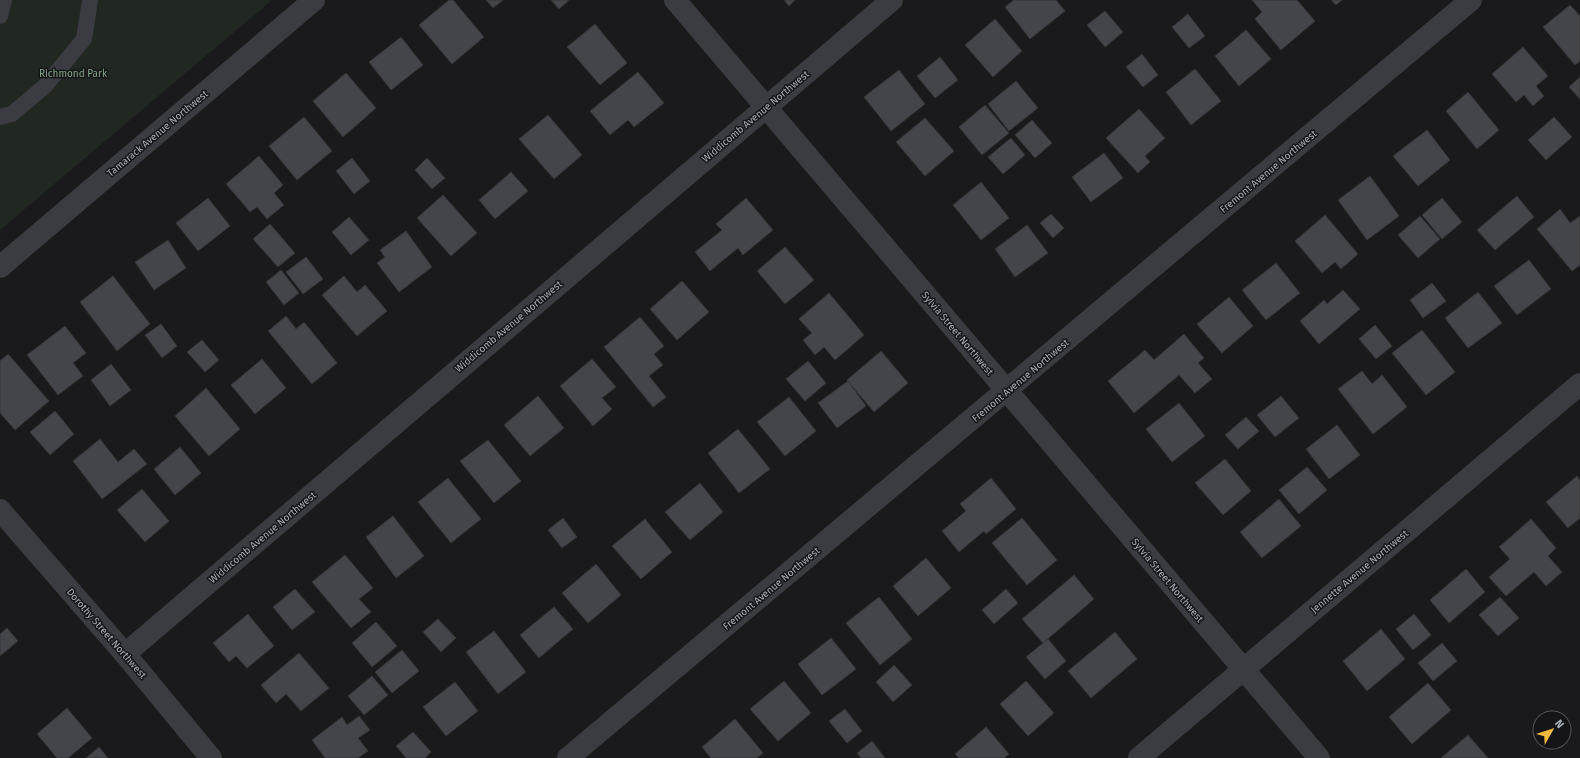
<svg xmlns="http://www.w3.org/2000/svg" width="1580" height="758" viewBox="0 0 1580 758" font-family="'Fira Sans',sans-serif">
<style>
.green{fill:#202821}
.building{fill:#44454a;stroke:#343439}
.lines{fill:none;stroke-linecap:round;stroke-linejoin:round}
.service{stroke:#3b3c42;stroke-width:16}
.minor{stroke:#3b3c42;stroke-width:22}
.labels{text-anchor:middle;stroke-width:3;stroke-linejoin:round;paint-order:stroke}
.park-label{font-size:10px;fill:#84a787;stroke:#151518}
.street-label{font-size:10px;fill:#adb1bc;stroke:#151518}
</style>
<rect width="100%" height="100%" fill="#1a1a1d"/>
<polygon class="green" points="0,0 272,0 0,230"/>
<g class="building">
<polygon points="449,0 453,0 484,37 452,64 419,25"/>
<polygon points="486,0 503,0 493,8"/>
<polygon points="551,0 569,0 559,9"/>
<polygon points="784,0 795,0 789,6"/>
<polygon points="1014,0 1056,0 1065,11 1030,39 1005,7"/>
<polygon points="1252,0 1297,0 1315,21 1281,50 1255,19 1262,12"/>
<polygon points="1331,0 1342,0 1336,5"/>
<polygon points="1570,5 1580,16 1580,61 1575,65 1543,27"/>
<polygon points="1105,11 1123,32 1105,47 1087,25"/>
<polygon points="1188,14 1205,36 1189,48 1172,27"/>
<polygon points="995,19 1022,51 993,77 965,45"/>
<polygon points="595,24 627,63 600,85 567,47"/>
<polygon points="1246,30 1271,59 1239,86 1215,56"/>
<polygon points="401,37 423,65 391,90 369,62"/>
<polygon points="1523,47 1548,76 1536,86 1544,96 1533,106 1524,95 1516,102 1492,74"/>
<polygon points="1142,54 1158,75 1143,87 1126,67"/>
<polygon points="940,57 958,80 935,98 917,76"/>
<polygon points="1195,69 1221,101 1191,125 1166,92"/>
<polygon points="899,70 925,104 891,131 864,97"/>
<polygon points="638,72 664,103 634,127 628,120 610,135 590,111"/>
<polygon points="346,73 376,108 343,137 313,101"/>
<polygon points="1580,77 1580,99 1569,87"/>
<polygon points="1016,81 1038,108 1009,131 988,104"/>
<polygon points="1468,92 1499,130 1477,149 1446,111"/>
<polygon points="985,105 1009,133 982,155 959,127"/>
<polygon points="1139,109 1165,138 1145,156 1150,162 1138,173 1106,138"/>
<polygon points="548,115 582,155 554,179 519,139"/>
<polygon points="304,117 332,151 297,180 269,146"/>
<polygon points="1554,117 1572,137 1546,160 1528,140"/>
<polygon points="925,118 954,151 925,176 896,142"/>
<polygon points="1032,120 1052,143 1035,158 1015,135"/>
<polygon points="1427,130 1450,160 1418,186 1393,156"/>
<polygon points="1011,138 1025,155 1003,174 988,157"/>
<polygon points="1104,153 1123,178 1091,202 1072,177"/>
<polygon points="259,156 283,185 274,193 284,205 267,219 257,207 250,212 226,184"/>
<polygon points="352,158 370,181 354,194 336,171"/>
<polygon points="427,158 445,178 432,189 415,170"/>
<polygon points="511,172 528,191 495,219 479,200"/>
<polygon points="1370,176 1399,216 1367,240 1338,200"/>
<polygon points="981,182 1009,218 981,240 953,205"/>
<polygon points="443,195 477,233 451,256 417,218"/>
<polygon points="1517,196 1534,217 1495,250 1477,230"/>
<polygon points="208,198 230,226 198,251 176,223"/>
<polygon points="746,198 773,230 743,255 738,248 710,271 695,252 722,230 716,224"/>
<polygon points="1442,198 1462,222 1442,239 1422,215"/>
<polygon points="1560,209 1570,223 1580,216 1580,265 1572,271 1537,229"/>
<polygon points="1051,214 1064,228 1053,238 1040,223"/>
<polygon points="1325,215 1358,254 1341,269 1335,262 1322,273 1295,241"/>
<polygon points="1420,216 1440,239 1418,258 1398,235"/>
<polygon points="349,217 369,240 351,255 332,232"/>
<polygon points="270,224 295,253 278,267 253,239"/>
<polygon points="1027,225 1048,253 1015,277 995,249"/>
<polygon points="406,231 432,267 399,292 377,263 385,257 380,250"/>
<polygon points="168,240 186,268 154,290 135,262"/>
<polygon points="785,247 814,280 785,304 757,271"/>
<polygon points="306,257 323,279 303,294 286,272"/>
<polygon points="1529,260 1551,289 1517,315 1494,286"/>
<polygon points="1276,263 1300,293 1266,320 1242,290"/>
<polygon points="281,270 299,293 284,305 266,282"/>
<polygon points="113,276 150,324 117,351 80,302"/>
<polygon points="344,276 357,292 365,285 387,311 357,336 322,295"/>
<polygon points="682,281 709,312 677,340 650,309"/>
<polygon points="1432,283 1446,301 1423,318 1410,300"/>
<polygon points="1343,290 1360,309 1319,344 1300,321 1324,300 1327,304"/>
<polygon points="1478,292 1502,323 1468,348 1445,318"/>
<polygon points="829,293 864,335 835,360 824,347 815,355 803,340 812,333 799,319"/>
<polygon points="1229,297 1253,326 1222,353 1197,324"/>
<polygon points="286,316 296,329 304,322 337,363 312,384 268,331"/>
<polygon points="640,317 664,346 654,354 663,365 649,376 666,397 653,407 604,347"/>
<polygon points="161,324 177,346 162,358 145,335"/>
<polygon points="1375,325 1392,346 1376,359 1359,339"/>
<polygon points="65,326 86,353 73,363 83,376 58,395 27,355"/>
<polygon points="1422,330 1455,372 1426,395 1392,353"/>
<polygon points="1184,334 1204,358 1198,363 1212,379 1195,393 1179,375 1134,413 1108,381 1145,350 1154,360"/>
<polygon points="202,340 219,360 205,372 187,352"/>
<polygon points="881,351 908,383 874,412 847,380"/>
<polygon points="8,354 49,401 15,430 0,413 0,361"/>
<polygon points="262,359 286,388 255,414 231,385"/>
<polygon points="592,359 616,387 602,398 612,409 593,426 560,386"/>
<polygon points="808,361 826,383 805,401 786,379"/>
<polygon points="111,364 131,390 110,406 91,380"/>
<polygon points="1362,371 1372,384 1382,375 1407,407 1373,434 1338,389"/>
<polygon points="848,381 866,406 837,428 818,403"/>
<polygon points="206,388 240,429 209,456 175,416"/>
<polygon points="538,396 564,428 530,456 504,425"/>
<polygon points="1281,396 1299,418 1275,437 1257,415"/>
<polygon points="789,397 816,431 785,456 757,422"/>
<polygon points="1179,403 1205,436 1172,462 1146,429"/>
<polygon points="55,411 74,434 50,455 30,432"/>
<polygon points="1246,417 1259,431 1238,449 1225,435"/>
<polygon points="1337,425 1360,455 1329,479 1306,449"/>
<polygon points="738,429 770,469 739,493 708,453"/>
<polygon points="100,439 118,462 134,449 147,464 102,499 73,461"/>
<polygon points="488,440 521,481 494,503 460,461"/>
<polygon points="180,447 201,473 175,495 154,469"/>
<polygon points="1225,459 1251,491 1223,515 1195,483"/>
<polygon points="1307,467 1327,490 1299,514 1279,490"/>
<polygon points="1577,476 1580,480 1580,518 1568,528 1546,502"/>
<polygon points="448,478 481,519 451,543 418,502"/>
<polygon points="991,478 1016,509 986,534 984,531 959,552 942,531 966,511 960,504"/>
<polygon points="700,483 723,512 690,540 665,512"/>
<polygon points="142,489 169,521 145,542 117,510"/>
<polygon points="1279,499 1301,526 1262,558 1240,532"/>
<polygon points="393,516 424,556 396,578 366,537"/>
<polygon points="563,518 577,537 562,548 548,530"/>
<polygon points="1022,518 1057,560 1027,585 992,543"/>
<polygon points="645,519 672,552 641,579 612,546"/>
<polygon points="1531,519 1556,548 1548,556 1562,572 1546,586 1534,572 1506,596 1489,577 1510,559 1499,547"/>
<polygon points="345,555 373,588 359,599 371,612 351,628 312,582"/>
<polygon points="926,558 951,588 918,616 893,586"/>
<polygon points="596,564 621,595 588,623 562,593"/>
<polygon points="1466,569 1485,592 1449,623 1430,600"/>
<polygon points="1074,575 1094,599 1043,643 1022,619"/>
<polygon points="295,589 315,612 292,630 273,607"/>
<polygon points="1006,589 1018,603 994,624 982,610"/>
<polygon points="879,597 912,639 880,665 846,623"/>
<polygon points="1500,597 1519,618 1498,636 1479,615"/>
<polygon points="554,607 573,629 539,658 520,635"/>
<polygon points="248,614 274,646 247,668 236,656 229,662 213,643"/>
<polygon points="1414,614 1431,635 1413,650 1396,629"/>
<polygon points="438,619 456,638 441,652 423,632"/>
<polygon points="376,622 397,646 372,667 352,643"/>
<polygon points="7,628 18,641 0,656 0,634"/>
<polygon points="1381,629 1405,659 1367,691 1343,661"/>
<polygon points="494,631 526,672 498,694 466,652"/>
<polygon points="1115,632 1137,659 1091,698 1068,671"/>
<polygon points="831,638 856,669 822,695 798,664"/>
<polygon points="1048,639 1066,661 1045,679 1026,657"/>
<polygon points="1442,643 1457,661 1433,681 1418,663"/>
<polygon points="402,650 419,671 392,693 375,672"/>
<polygon points="299,653 329,688 301,711 286,694 276,703 261,685"/>
<polygon points="894,665 912,685 893,702 876,682"/>
<polygon points="372,676 388,695 364,715 348,696"/>
<polygon points="784,681 811,713 778,741 750,709"/>
<polygon points="1026,681 1054,713 1028,736 1000,704"/>
<polygon points="455,682 478,711 446,736 423,707"/>
<polygon points="1428,683 1451,710 1412,744 1389,717"/>
<polygon points="67,708 92,738 68,758 57,758 37,734"/>
<polygon points="845,709 862,731 847,743 829,721"/>
<polygon points="359,716 370,730 358,738 368,751 358,758 325,758 312,740 342,717 347,725"/>
<polygon points="735,719 763,753 757,758 711,758 702,747"/>
<polygon points="986,727 1009,754 1004,758 959,758 955,754"/>
<polygon points="413,732 431,752 425,758 406,758 396,746"/>
<polygon points="1468,735 1488,758 1441,758"/>
<polygon points="872,741 885,758 861,758 857,753"/>
<polygon points="99,747 108,758 86,758"/>
</g>
<g class="lines">
<g class="service">
<polyline points="0,16 4,0"/>
<polyline points="0,117 12,114 45,86 84,39 90,0"/>
</g>
<g class="minor">
<polyline points="675,0 1319,758"/>
<polyline points="0,267 314,0"/>
<polyline points="0,510 125,654 211,758"/>
<polyline points="125,654 892,0"/>
<polyline points="568,758 1471,0"/>
<polyline points="1139,758 1580,384"/>
</g>
</g>
<g class="labels">
<g class="park-label">
<text x="73" y="77">Richmond Park</text>
</g>
<g class="street-label">
<text transform="translate(755 116) rotate(-40)" y="4">Widdicomb Avenue Northwest</text>
<text transform="translate(157 133) rotate(-40)" y="4">Tamarack Avenue Northwest</text>
<text transform="translate(1268 171) rotate(-40)" y="4">Fremont Avenue Northwest</text>
<text transform="translate(508 326) rotate(-40)" y="4">Widdicomb Avenue Northwest</text>
<text transform="translate(958 333) rotate(50)" y="4">Sylvia Street Northwest</text>
<text transform="translate(1020 380) rotate(-40)" y="4">Fremont Avenue Northwest</text>
<text transform="translate(262 537) rotate(-40)" y="4">Widdicomb Avenue Northwest</text>
<text transform="translate(1359 571) rotate(-40)" y="4">Jennette Avenue Northwest</text>
<text transform="translate(1168 580) rotate(50)" y="4">Sylvia Street Northwest</text>
<text transform="translate(771 588) rotate(-40)" y="4">Fremont Avenue Northwest</text>
<text transform="translate(107 633) rotate(49)" y="4">Dorothy Street Northwest</text>
</g>
</g>
<g transform="translate(1552 730) rotate(51)"><circle r="19" fill="#151518" stroke="#52535a"/>
<path d="M0-3L7 15L0 10L-7 15Z" fill="#f2bb3d"/>
<text y="-6" font-size="11" font-weight="bold" text-anchor="middle" fill="#adb1bc">N</text>
</g>
</svg>
